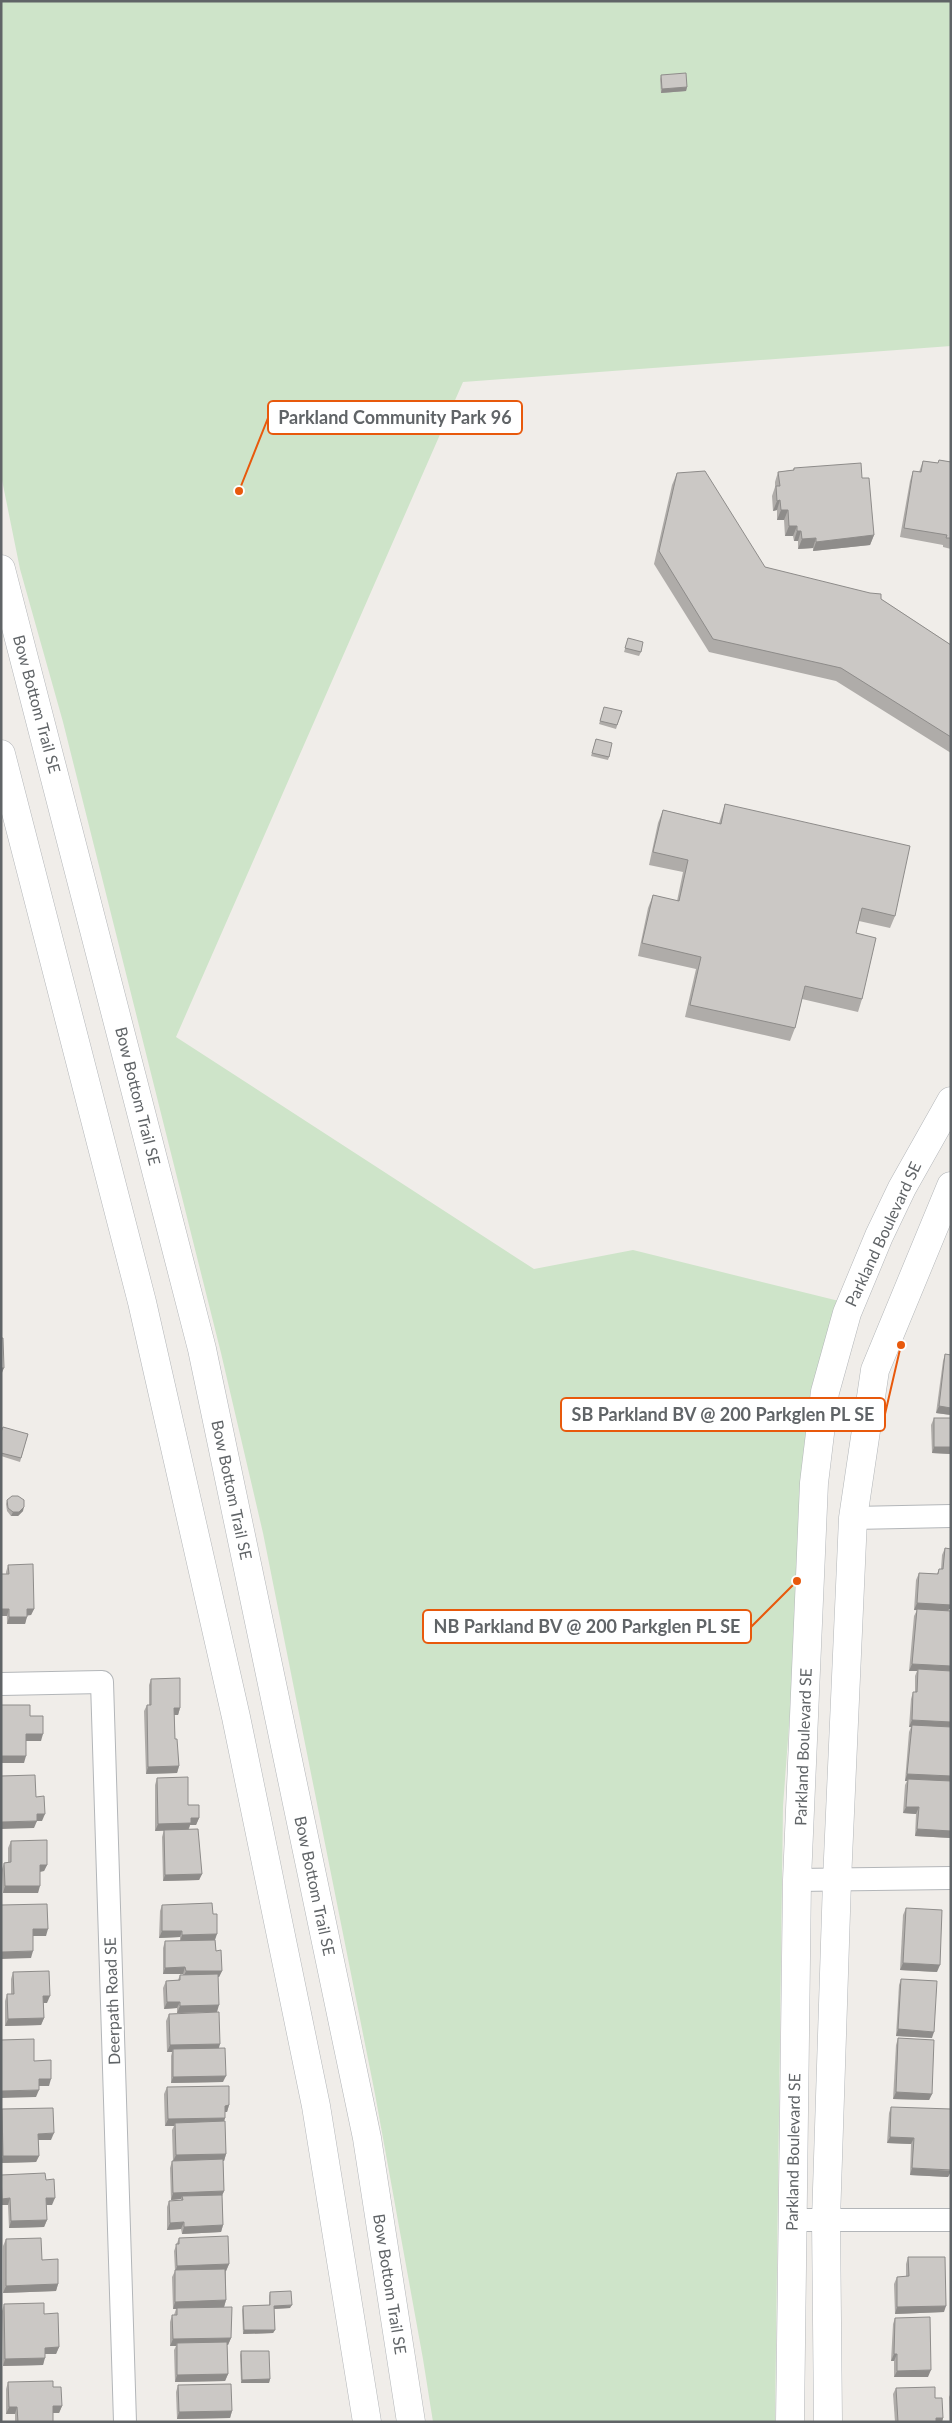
<svg xmlns="http://www.w3.org/2000/svg" width="952" height="2423" viewBox="0 0 952 2423" font-family="Lato,sans-serif">
<style>
.green{fill:#cee4c9}
.lines{fill:none;stroke-linecap:round;stroke-linejoin:round}
.street-casing{stroke:#b3b6b9;stroke-width:24}
.secondary-casing{stroke:#b3b6b9;stroke-width:29}
.street{stroke:#fff;stroke-width:22}
.secondary{stroke:#fff;stroke-width:28}
.wall{fill:#afaca9}
.shaded-wall{fill:#8e8c8a}
.building{fill:#cbc8c5;stroke:#8e8c8a}
.labels{text-anchor:middle;stroke-width:4.5;stroke-linejoin:round;paint-order:stroke}
.street-label{font-size:16px;fill:#606467;stroke:#fff}
.leader{fill:none;stroke:#e8590c;stroke-width:2}
.callout-dot{fill:#e8590c;stroke:#fff;stroke-width:2}
.callout{fill:#fff;stroke:#e8590c;stroke-width:2}
.callout-label{font-size:18px;text-anchor:middle;font-weight:bold;fill:#606467}
</style>
<rect width="100%" height="100%" fill="#f0ede9"/>
<polygon class="green" points="1,1 951,1 951,346 463,382 176,1037 534,1269 633,1250 839,1301 808,1472 783,1806 775,2422 433,2422 423,2359 375,2094 263,1533 221,1353 63,722 20,569 1,475"/>
<g class="lines">
<g class="street-casing">
<g id="street">
<polyline points="853,1518 951,1516"/>
<polyline points="1,1684 102,1682 125,2422"/>
<polyline points="797,1880 951,1878"/>
<polyline points="792,2220 951,2220"/>
</g>
</g>
<g class="secondary-casing">
<g id="secondary">
<polyline points="1,569 202,1349 367,2138 411,2422"/>
<polyline points="1,754 142,1302 236,1717 316,2106 367,2422"/>
<polyline points="790,2422 797,1880 814,1483 825,1392 847,1313 879,1236 902,1188 951,1101"/>
<polyline points="828,2422 826,2220 837,1881 853,1518 875,1370 951,1186"/>
</g>
</g>
<use href="#street" class="street"/>
<use href="#secondary" class="secondary"/>
</g>
<g class="wall">
<polygon points="661,75 687,87 686,91 661,93 660,79"/>
<polygon points="939,460 951,462 951,549 943,547 943,545 900,537 910,481 913,471 919,472 923,461 938,463"/>
<polygon points="794,468 862,478 874,535 870,545 813,551 813,548 798,549 798,541 794,541 793,536 785,536 784,520 777,520 777,510 773,511 772,496 775,487 775,482 778,472 793,470"/>
<polygon points="677,473 765,567 881,599 951,645 951,753 836,681 709,652 654,564 672,485"/>
<polygon points="627,642 641,652 639,656 624,652"/>
<polygon points="603,711 622,711 616,729 599,724"/>
<polygon points="596,739 609,757 608,760 591,756"/>
<polygon points="725,804 895,916 890,928 859,921 856,933 862,999 858,1012 802,999 795,1028 790,1041 685,1017 696,969 638,956 648,908 653,895 677,901 683,872 649,865 658,823 663,810 719,823"/>
<polygon points="945,1354 951,1415 936,1413 943,1361"/>
<polygon points="934,1418 951,1418 951,1454 932,1453 931,1425"/>
<polygon points="1,1431 28,1434 20,1462 1,1456"/>
<polygon points="7,1500 23,1511 18,1516 11,1516 7,1511 6,1504"/>
<polygon points="945,1548 949,1609 948,1611 951,1838 915,1836 916,1814 903,1813 905,1785 907,1781 905,1781 909,1732 911,1727 909,1727 911,1699 913,1692 915,1692 915,1676 917,1671 909,1671 914,1616 917,1610 914,1610 916,1580 919,1573 937,1574 939,1569 941,1569 942,1555"/>
<polygon points="8,1565 34,1609 31,1615 27,1615 25,1624 7,1624 6,1572"/>
<polygon points="151,1679 180,1708 178,1715 174,1715 175,1739 179,1766 177,1773 146,1774 144,1711 147,1705 149,1705 149,1685"/>
<polygon points="157,1778 188,1805 199,1818 196,1825 190,1825 189,1829 202,1874 199,1880 163,1881 162,1837 164,1830 155,1831 155,1785"/>
<polygon points="11,1841 47,1865 44,1871 40,1872 38,1893 3,1893 2,1869 4,1863 8,1862 8,1848"/>
<polygon points="162,1905 213,1914 216,1951 222,1971 219,1977 218,1977 217,2012 177,2013 177,2008 164,2009 163,1988 166,1981 178,1980 180,1975 183,1975 183,1974 163,1974 163,1948 165,1941 180,1941 180,1937 159,1938 160,1911"/>
<polygon points="906,1908 937,1972 900,1970 903,1915"/>
<polygon points="13,1972 47,2003 43,2003 44,2018 41,2025 5,2026 5,2001 7,1994 11,1994 11,1979"/>
<polygon points="901,1979 932,2038 896,2036 899,1985"/>
<polygon points="169,2014 219,2048 223,2082 171,2083 171,2056 172,2052 167,2052 166,2021"/>
<polygon points="898,2038 932,2094 929,2100 893,2099 896,2045"/>
<polygon points="167,2087 229,2105 227,2112 225,2112 225,2118 224,2121 226,2154 224,2161 223,2161 224,2191 222,2196 223,2225 221,2232 182,2234 181,2229 167,2230 167,2207 169,2201 181,2200 181,2199 171,2200 170,2168 172,2161 173,2161 172,2130 174,2126 165,2126 164,2094"/>
<polygon points="891,2107 951,2171 948,2177 910,2175 911,2144 887,2143 889,2113"/>
<polygon points="2,2109 51,2140 38,2140 39,2156 36,2162 1,2163 1,2111"/>
<polygon points="1,2175 46,2180 52,2205 46,2205 47,2220 44,2227 9,2228 8,2205 1,2205"/>
<polygon points="179,2238 229,2264 226,2271 226,2300 224,2307 231,2338 228,2345 227,2345 228,2374 225,2381 175,2382 174,2350 176,2346 170,2346 170,2322 172,2315 174,2315 176,2309 173,2309 172,2277 175,2271 174,2251"/>
<polygon points="6,2239 42,2260 58,2284 56,2291 3,2293 3,2246"/>
<polygon points="908,2257 944,2312 895,2314 894,2284 897,2277 906,2277 906,2264"/>
<polygon points="270,2292 290,2308 274,2309 275,2330 273,2333 243,2334 242,2310 243,2306 269,2305 269,2296"/>
<polygon points="4,2304 44,2314 59,2347 56,2354 45,2354 43,2365 3,2366 2,2311"/>
<polygon points="895,2318 928,2377 894,2377 894,2361 891,2361 893,2324"/>
<polygon points="241,2351 270,2379 269,2383 241,2383 240,2355"/>
<polygon points="8,2382 53,2387 62,2406 59,2413 53,2413 53,2422 15,2422 15,2414 6,2414 6,2389"/>
<polygon points="178,2385 232,2411 230,2418 177,2419 176,2392"/>
<polygon points="896,2388 935,2398 943,2418 942,2422 895,2422 893,2394"/>
<polygon points="951,2393 951,2422 950,2422 949,2397"/>
</g>
<g class="shaded-wall">
<polygon points="687,87 686,91 661,93 662,89"/>
<polygon points="780,500 777,510 773,511 777,501"/>
<polygon points="781,510 788,510 784,520 777,520"/>
<polygon points="789,526 797,526 793,536 785,536"/>
<polygon points="797,531 801,531 798,541 794,541"/>
<polygon points="874,535 870,545 813,551 816,542"/>
<polygon points="816,538 813,548 798,549 802,539"/>
<polygon points="1,1368 4,1368 1,1375"/>
<polygon points="939,1406 951,1408 951,1415 936,1413"/>
<polygon points="934,1447 951,1447 951,1454 932,1453"/>
<polygon points="24,1507 23,1511 18,1516 11,1516 13,1512"/>
<polygon points="951,1602 951,1609 949,1609 948,1612 914,1610 917,1603"/>
<polygon points="1,1609 9,1609 7,1616 1,1616"/>
<polygon points="27,1609 34,1609 31,1615 25,1616"/>
<polygon points="9,1617 27,1617 25,1624 7,1624"/>
<polygon points="912,1664 951,1666 951,1672 918,1669 917,1671 909,1671"/>
<polygon points="174,1708 180,1708 178,1715 171,1715"/>
<polygon points="912,1720 951,1722 951,1729 909,1727"/>
<polygon points="26,1734 43,1734 41,1741 23,1741"/>
<polygon points="1,1756 26,1756 24,1763 1,1763"/>
<polygon points="179,1766 177,1773 146,1774 148,1767"/>
<polygon points="907,1774 951,1776 951,1783 908,1779 907,1781 905,1781"/>
<polygon points="906,1807 919,1807 916,1814 903,1813"/>
<polygon points="37,1814 45,1814 42,1821 34,1821"/>
<polygon points="191,1818 199,1818 196,1825 190,1825 188,1830 155,1831 158,1824"/>
<polygon points="37,1821 34,1828 1,1829 1,1822"/>
<polygon points="917,1829 951,1831 951,1838 915,1836"/>
<polygon points="40,1865 47,1865 44,1871 37,1872"/>
<polygon points="202,1874 199,1880 163,1881 165,1875"/>
<polygon points="5,1886 40,1886 38,1893 3,1893"/>
<polygon points="33,1929 48,1929 46,1936 30,1936"/>
<polygon points="162,1931 182,1931 180,1937 159,1938"/>
<polygon points="217,1934 215,1940 180,1942 182,1935"/>
<polygon points="33,1951 31,1958 1,1959 1,1952"/>
<polygon points="903,1963 940,1965 937,1972 900,1970"/>
<polygon points="185,1967 183,1974 163,1974 165,1968"/>
<polygon points="186,1971 222,1971 219,1977 183,1978"/>
<polygon points="43,1996 50,1996 47,2003 41,2003"/>
<polygon points="167,2002 180,2002 177,2008 164,2009"/>
<polygon points="219,2005 217,2012 177,2013 180,2006"/>
<polygon points="44,2018 41,2025 5,2026 8,2019"/>
<polygon points="898,2029 934,2032 932,2038 896,2036"/>
<polygon points="220,2044 218,2051 173,2049 172,2052 167,2052 170,2045"/>
<polygon points="226,2076 223,2082 171,2083 173,2077"/>
<polygon points="39,2079 51,2079 49,2086 36,2086"/>
<polygon points="39,2090 36,2097 1,2098 1,2091"/>
<polygon points="896,2092 932,2094 929,2100 893,2099"/>
<polygon points="229,2105 227,2112 222,2112 225,2106"/>
<polygon points="225,2118 223,2124 175,2123 174,2126 165,2126 168,2119"/>
<polygon points="54,2133 51,2140 36,2140 38,2134"/>
<polygon points="890,2137 914,2138 911,2144 887,2143"/>
<polygon points="226,2154 224,2161 173,2161 176,2155"/>
<polygon points="3,2156 39,2156 36,2162 1,2163"/>
<polygon points="912,2168 951,2171 948,2177 910,2175"/>
<polygon points="224,2191 221,2198 182,2196 181,2199 171,2200 173,2193"/>
<polygon points="10,2198 8,2205 1,2205 2,2199"/>
<polygon points="46,2198 55,2198 52,2205 44,2205"/>
<polygon points="47,2220 44,2227 9,2228 11,2221"/>
<polygon points="184,2222 181,2229 167,2230 170,2223"/>
<polygon points="223,2225 221,2232 182,2234 184,2227"/>
<polygon points="229,2264 226,2271 175,2273 177,2266"/>
<polygon points="58,2284 56,2291 3,2293 6,2286"/>
<polygon points="226,2300 224,2307 173,2309 175,2302"/>
<polygon points="292,2305 290,2308 273,2309 274,2306"/>
<polygon points="946,2306 944,2312 895,2314 897,2307"/>
<polygon points="244,2330 275,2330 273,2333 243,2334"/>
<polygon points="231,2338 228,2345 177,2346 177,2343 176,2346 170,2346 173,2339"/>
<polygon points="59,2347 56,2354 43,2354 45,2348"/>
<polygon points="894,2354 897,2354 894,2361 891,2361"/>
<polygon points="45,2358 43,2365 3,2366 5,2359"/>
<polygon points="931,2370 928,2377 894,2377 897,2371"/>
<polygon points="228,2374 225,2381 175,2382 177,2375"/>
<polygon points="270,2379 269,2383 241,2383 242,2380"/>
<polygon points="53,2406 62,2406 59,2413 51,2413"/>
<polygon points="9,2407 17,2407 15,2414 6,2414"/>
<polygon points="232,2411 230,2418 177,2419 179,2412"/>
<polygon points="936,2418 943,2418 942,2422 934,2422"/>
</g>
<g class="building">
<polygon points="686,73 687,87 662,89 661,75"/>
<polygon points="939,460 951,462 951,538 946,538 947,535 904,528 913,471 921,472 923,461 938,463"/>
<polygon points="861,463 862,478 869,478 874,535 816,542 816,538 802,539 801,531 797,531 797,526 789,526 788,510 781,510 780,500 777,501 776,486 780,486 778,472 794,470 794,468"/>
<polygon points="705,471 765,567 870,593 881,594 881,599 951,645 951,737 841,668 713,639 659,551 677,473"/>
<polygon points="628,638 643,642 641,652 625,648"/>
<polygon points="604,707 622,711 617,725 600,721"/>
<polygon points="596,739 612,743 609,757 592,753"/>
<polygon points="725,804 910,846 895,916 862,908 856,933 876,938 862,999 805,986 795,1028 690,1005 701,957 642,943 653,895 679,901 688,860 653,852 663,810 721,824"/>
<polygon points="1,1338 3,1338 4,1368 1,1368"/>
<polygon points="945,1354 951,1355 951,1408 939,1406"/>
<rect x="934" y="1418" width="17" height="29"/>
<polygon points="3,1427 28,1434 21,1458 1,1453 1,1432"/>
<polygon points="12,1496 18,1496 24,1500 24,1507 19,1512 13,1512 8,1508 7,1500"/>
<polygon points="945,1548 951,1549 951,1605 917,1603 919,1573 938,1574 939,1569 943,1569"/>
<polygon points="33,1564 34,1609 27,1609 27,1617 9,1617 9,1609 1,1609 1,1574 9,1574 8,1565"/>
<polygon points="917,1609 951,1611 951,1666 912,1664"/>
<polygon points="918,1669 951,1671 951,1722 912,1720 913,1692 917,1692"/>
<polygon points="180,1678 180,1708 174,1708 175,1739 177,1739 179,1766 148,1767 147,1705 151,1705 151,1679"/>
<polygon points="1,1705 30,1705 30,1716 43,1716 43,1734 26,1734 26,1756 1,1756"/>
<polygon points="912,1725 951,1727 951,1776 907,1774"/>
<polygon points="35,1775 36,1797 44,1796 45,1814 37,1814 37,1821 1,1822 1,1776"/>
<polygon points="188,1777 188,1805 199,1805 199,1818 191,1818 191,1823 158,1824 157,1778"/>
<polygon points="908,1779 951,1781 951,1831 917,1829 919,1807 906,1807"/>
<polygon points="198,1829 202,1874 165,1875 164,1830"/>
<polygon points="47,1840 47,1865 40,1865 40,1886 5,1886 4,1863 11,1862 11,1841"/>
<polygon points="212,1903 213,1914 217,1914 217,1934 182,1935 182,1931 162,1931 162,1905"/>
<polygon points="47,1904 48,1929 33,1929 33,1951 1,1952 1,1905"/>
<polygon points="906,1908 942,1910 940,1965 903,1963"/>
<polygon points="215,1940 216,1951 221,1950 222,1971 186,1971 185,1967 165,1968 165,1941"/>
<polygon points="49,1971 50,1996 43,1996 44,2018 8,2019 7,1994 14,1994 13,1972"/>
<polygon points="218,1974 219,2005 180,2006 180,2002 167,2002 166,1981 180,1980 180,1975"/>
<polygon points="901,1979 937,1981 934,2032 898,2029"/>
<polygon points="219,2012 220,2044 170,2045 169,2014"/>
<polygon points="898,2038 934,2040 932,2094 896,2092"/>
<polygon points="34,2039 34,2061 51,2060 51,2079 39,2079 39,2090 1,2091 1,2040"/>
<polygon points="225,2048 226,2076 173,2077 173,2049"/>
<polygon points="229,2086 229,2105 225,2106 225,2118 168,2119 167,2087"/>
<polygon points="891,2107 951,2109 951,2170 912,2168 914,2138 890,2137"/>
<polygon points="53,2108 54,2133 38,2134 39,2156 3,2156 2,2109"/>
<polygon points="225,2121 226,2154 176,2155 175,2123"/>
<polygon points="223,2159 224,2191 173,2193 172,2161"/>
<polygon points="45,2173 46,2180 54,2179 55,2198 46,2198 47,2220 11,2221 10,2198 2,2199 1,2175"/>
<polygon points="222,2195 223,2225 184,2227 184,2222 170,2223 169,2201 183,2200 182,2196"/>
<polygon points="228,2236 229,2264 177,2266 176,2244 179,2244 179,2238"/>
<polygon points="41,2238 42,2260 58,2259 58,2284 6,2286 6,2239"/>
<polygon points="908,2257 945,2257 946,2306 897,2307 897,2277 909,2276"/>
<polygon points="225,2269 226,2300 175,2302 175,2270"/>
<polygon points="291,2291 292,2305 274,2306 275,2330 244,2330 243,2306 270,2305 270,2292"/>
<polygon points="44,2303 44,2314 58,2313 59,2347 45,2348 45,2358 5,2359 4,2304"/>
<polygon points="232,2307 231,2338 173,2339 172,2315 177,2315 177,2308"/>
<polygon points="930,2317 931,2370 897,2371 897,2354 894,2354 895,2318"/>
<polygon points="227,2342 228,2374 177,2375 177,2343"/>
<polygon points="241,2351 269,2351 270,2379 242,2380"/>
<polygon points="53,2381 53,2387 61,2387 62,2406 53,2406 53,2422 18,2422 17,2407 9,2407 8,2382"/>
<polygon points="231,2384 232,2411 179,2412 178,2385"/>
<polygon points="935,2387 935,2398 942,2398 943,2418 936,2418 936,2422 898,2422 896,2388"/>
</g>
<g class="labels">
<g class="street-label">
<text transform="translate(37 704) rotate(75)" y="6">Bow Bottom Trail SE</text>
<text transform="translate(138 1096) rotate(76)" y="6">Bow Bottom Trail SE</text>
<text transform="translate(883 1234) rotate(-65)" y="6">Parkland Boulevard SE</text>
<text transform="translate(232 1490) rotate(78)" y="6">Bow Bottom Trail SE</text>
<text transform="translate(803 1747) rotate(-88)" y="6">Parkland Boulevard SE</text>
<text transform="translate(315 1886) rotate(78)" y="6">Bow Bottom Trail SE</text>
<text transform="translate(112 2001) rotate(-92)" y="6">Deerpath Road SE</text>
<text transform="translate(793 2152) rotate(-89)" y="6">Parkland Boulevard SE</text>
<text transform="translate(390 2284) rotate(81)" y="6">Bow Bottom Trail SE</text>
</g>
</g>
<path class="leader" d="M239 491L268 418M901 1345L885 1414M797 1581L751 1627"/>
<g class="callout-dot">
<circle cx="239" cy="491" r="5"/>
<circle cx="901" cy="1345" r="5"/>
<circle cx="797" cy="1581" r="5"/>
</g>
<g class="callout">
<rect x="268" y="401" width="254" height="33" rx="5"/>
<rect x="561" y="1398" width="324" height="33" rx="5"/>
<rect x="423" y="1610" width="328" height="33" rx="5"/>
</g>
<g class="callout-label">
<text x="395" y="424">Parkland Community Park 96</text>
<text x="723" y="1421">SB Parkland BV @ 200 Parkglen PL SE</text>
<text x="587" y="1633">NB Parkland BV @ 200 Parkglen PL SE</text>
</g>
<rect width="952" height="2423" fill="none" stroke="#606467" stroke-width="5"/>
</svg>
